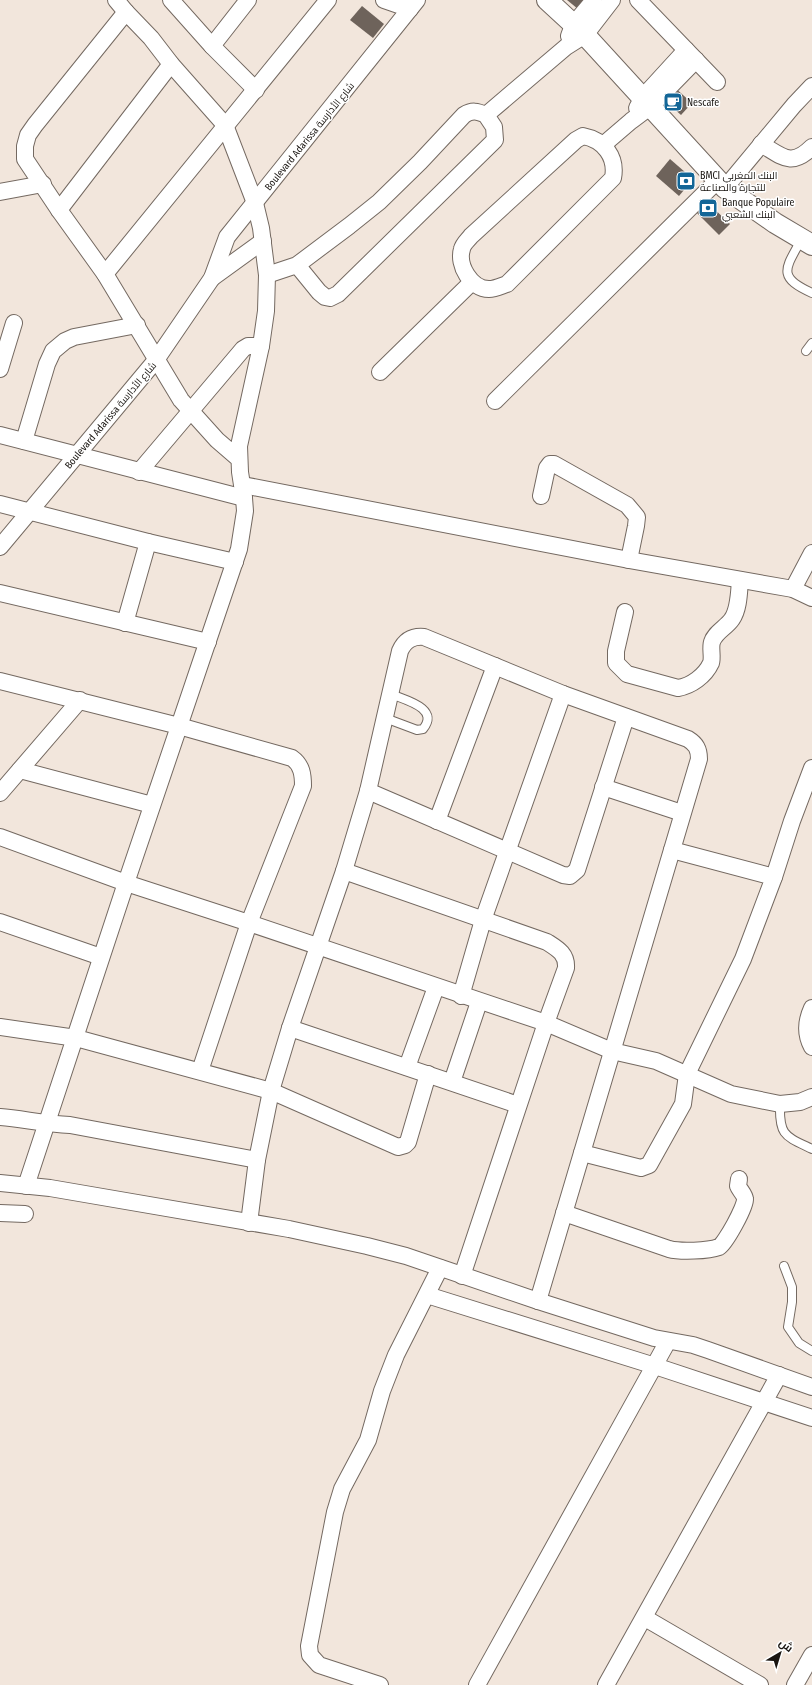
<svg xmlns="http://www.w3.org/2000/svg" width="812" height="1685" viewBox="0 0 812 1685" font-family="'Fira Sans Condensed',Cairo,sans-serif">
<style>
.building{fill:#6e635b}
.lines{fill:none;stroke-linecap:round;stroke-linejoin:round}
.service-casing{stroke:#746961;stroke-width:10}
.minor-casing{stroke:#746961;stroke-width:18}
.tertiary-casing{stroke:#746961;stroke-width:22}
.service{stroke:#fff;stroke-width:8}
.minor{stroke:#fff;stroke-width:16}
.tertiary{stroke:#fff;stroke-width:20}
.labels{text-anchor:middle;stroke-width:3;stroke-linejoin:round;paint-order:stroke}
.poi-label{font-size:10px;fill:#191511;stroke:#fff;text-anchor:start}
.street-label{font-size:10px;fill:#191511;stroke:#fff}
</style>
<rect width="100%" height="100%" fill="#f2e6dc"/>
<g class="building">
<polygon points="567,0 586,0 578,9"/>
<polygon points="362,6 384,24 373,38 350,20"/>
<polygon points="674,87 692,103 681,115 663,99"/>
<polygon points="670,159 693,179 679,196 656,176"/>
<polygon points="705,200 730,224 719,235 694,210"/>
</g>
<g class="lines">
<g class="service-casing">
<g id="service">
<path d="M801,240c-15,28 -25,37 11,53"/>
<polyline points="806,351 812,343"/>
<path d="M385,718l32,12 6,-1c17,-21 -18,-29 -32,-35"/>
<path d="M780,1104c-1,32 5,32 32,45"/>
<polyline points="784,1266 792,1287 792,1302 788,1327 799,1343 812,1351"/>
</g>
</g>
<g class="minor-casing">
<g id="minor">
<polyline points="116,0 126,12"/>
<polyline points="171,0 212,46 256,90"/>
<polyline points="384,0 410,9"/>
<polyline points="638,0 717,82"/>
<polyline points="569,36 573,25 594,0"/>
<polyline points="212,46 248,0"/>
<polyline points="637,108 643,97 686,50"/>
<polyline points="486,115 566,47 585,35 612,0"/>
<path d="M583,136c21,4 34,21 30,42l-106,106c-6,2 -12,5 -18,5 -18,0 -32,-24 -27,-40 1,-5 6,-9 9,-13l105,-96z"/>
<path d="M761,144c21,12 30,24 51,3"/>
<polyline points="603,145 631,121 651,106 696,60"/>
<polyline points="725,188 794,105 812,86"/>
<polyline points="0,192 43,184"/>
<polyline points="59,210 171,64"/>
<polyline points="105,274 328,0"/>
<path d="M267,275l30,-10 52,-39 30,-24 41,-40 44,-47c8,-5 13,-4 22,0l8,12 1,13 -157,154 -8,4 -5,-1 -6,-5 -22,-27"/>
<polyline points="212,278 263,241"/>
<polyline points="0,369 14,323"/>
<polyline points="380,372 472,282"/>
<polyline points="495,401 718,180"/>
<polyline points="0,435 244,498"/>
<polyline points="24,441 47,364 53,351 65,341 74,337 137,325"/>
<polyline points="139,472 243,349 248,346 261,346"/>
<polyline points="243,485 629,560 793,589 812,598"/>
<polyline points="541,496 547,468 550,464 554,464 627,505 637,517 636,526 629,560"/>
<polyline points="0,504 148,542 235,562"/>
<polyline points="0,547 156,360 212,278 227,237 417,0"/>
<polyline points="793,589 812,553"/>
<polyline points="0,593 208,642"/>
<path d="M625,612l-9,39v12l11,11 51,14c13,-2 27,-12 33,-25 2,-6 -1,-15 1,-21 3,-10 15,-15 20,-23 7,-10 7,-27 8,-39"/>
<polyline points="125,623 148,542"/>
<path d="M0,681l179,45 113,32c10,7 11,17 11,28l-54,137 -49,148"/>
<polyline points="20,770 152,805"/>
<polyline points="603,787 682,813"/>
<polyline points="368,791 563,875 570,876 577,870 626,717"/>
<polyline points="0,793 80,700"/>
<polyline points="437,821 495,666"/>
<polyline points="0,837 126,883 249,923 546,1023 612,1051 656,1061 731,1094 780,1104 800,1102 812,1097"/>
<polyline points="672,850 774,877"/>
<path d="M344,871l203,71c11,7 20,12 19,26l-20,55 -84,253"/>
<polyline points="0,922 101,957"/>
<polyline points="461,996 483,920 563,694"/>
<path d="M812,1008c-6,13 -7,26 0,39"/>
<polyline points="0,1027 76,1038 271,1091 398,1147 405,1145 408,1142 428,1074"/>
<polyline points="290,1028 518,1105"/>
<polyline points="407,1067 436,987"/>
<polyline points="452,1082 479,1002"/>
<path d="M0,1117c23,2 46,7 70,8l187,35"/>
<polyline points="582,1153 641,1168 649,1165 683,1104 687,1074 743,959 774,877 792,821 812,768"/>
<polyline points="0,1183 50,1188 289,1229 367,1246 406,1256 538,1301 654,1338 693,1345 708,1350 812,1387"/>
<polyline points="26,1186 126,883 239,549 245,511 244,498 240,472 239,446 261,346 266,311 267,275 261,228 255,203 225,125 171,64 151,38 126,12 35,125 28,135 25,146 25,159 59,210 105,274 181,400 217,440 239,459"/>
<polyline points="0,1213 25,1214"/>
<path d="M564,1213l105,36c11,3 39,2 50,-2 6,-3 27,-41 26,-48 0,-4 -6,-10 -7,-13l1,-7"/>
<path d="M249,1223l8,-63 14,-69 19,-63 54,-157 24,-80 32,-140c5,-11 13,-15 24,-14l139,57 125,45c8,5 11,10 11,20l-161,542"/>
<polyline points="427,1295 655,1366 812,1418"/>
<polyline points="645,1618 760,1685"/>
<polyline points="380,1685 319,1665 310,1655 309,1646 335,1512 342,1489 368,1440 382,1391 396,1355 440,1268"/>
<polyline points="477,1685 668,1341"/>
<polyline points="606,1685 779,1375"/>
<polyline points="795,1685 812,1655"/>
</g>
</g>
<g class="tertiary-casing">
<polyline id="tertiary" points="547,0 585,35 725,188 775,223 812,245"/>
</g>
<use href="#service" class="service"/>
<use href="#minor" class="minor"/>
<use href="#tertiary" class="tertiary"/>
</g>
<defs>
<g id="cafe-square" transform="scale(1)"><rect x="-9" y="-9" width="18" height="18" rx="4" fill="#136697" stroke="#fff"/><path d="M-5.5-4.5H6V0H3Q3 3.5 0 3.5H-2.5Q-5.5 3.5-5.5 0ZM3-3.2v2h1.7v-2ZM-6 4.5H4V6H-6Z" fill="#fff"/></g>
<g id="bank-square" transform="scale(1)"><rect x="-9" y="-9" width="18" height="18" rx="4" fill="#136697" stroke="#fff"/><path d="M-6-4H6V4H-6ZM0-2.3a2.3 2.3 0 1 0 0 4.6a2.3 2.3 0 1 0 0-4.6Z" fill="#fff"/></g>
</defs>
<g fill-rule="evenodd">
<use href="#cafe-square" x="673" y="102"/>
<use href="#bank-square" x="686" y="181"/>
<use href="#bank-square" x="708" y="208"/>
</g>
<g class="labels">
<g class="poi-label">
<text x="687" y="106">Nescafe</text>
<text x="700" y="179">BMCI البنك المغربي<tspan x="700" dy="12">للتجارة والصناعة</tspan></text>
<text x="722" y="206">Banque Populaire<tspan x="722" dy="12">البنك الشعبي</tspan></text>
</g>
<g class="street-label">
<text transform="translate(309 136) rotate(-51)" y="4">Boulevard Adarissa شارع الأدارسة</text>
<text transform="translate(110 415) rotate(-50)" y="4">Boulevard Adarissa شارع الأدارسة</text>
</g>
</g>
<g transform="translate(780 1653) rotate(38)" stroke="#ffffff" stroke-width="3" paint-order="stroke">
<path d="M0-3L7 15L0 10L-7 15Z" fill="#191511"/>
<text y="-6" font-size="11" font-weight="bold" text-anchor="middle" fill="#191511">ش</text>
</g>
</svg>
